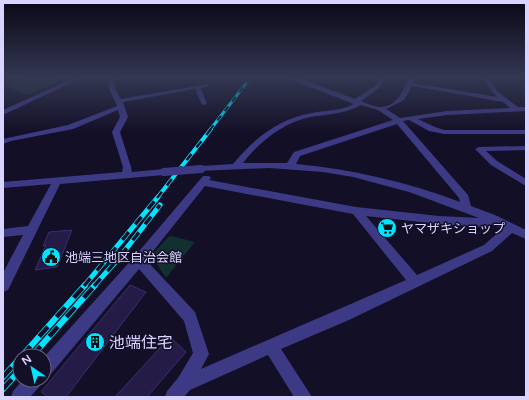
<svg xmlns="http://www.w3.org/2000/svg" width="529" height="400" viewBox="0 0 529 400" font-family="'Varela Round','Noto Sans JP',sans-serif">
<style>
.green{fill:#12302f}
.lines{fill:none;stroke-linecap:round;stroke-linejoin:round}
.stream{stroke:#0c2248;stroke-width:2.5}
.building{fill:#241b47;stroke:#3b2d73}
.minor{fill:#3d3a85;fill-rule:evenodd}
.rail-far3-casing{stroke:#00e5ff;stroke-width:3}
.rail-far2-casing{stroke:#00e5ff;stroke-width:4}
.rail-far1-casing{stroke:#00e5ff;stroke-width:5}
.rail-casing{stroke:#00e5ff;stroke-width:6}
.rail-far3{stroke:#130f26;stroke-width:2;stroke-dasharray:6;stroke-linecap:butt}
.rail-far2{stroke:#130f26;stroke-width:2.5;stroke-dasharray:8;stroke-linecap:butt}
.rail-far1{stroke:#130f26;stroke-width:3.5;stroke-dasharray:10;stroke-linecap:butt}
.rail{stroke:#130f26;stroke-width:4.5;stroke-dasharray:13;stroke-linecap:butt}
.minor-bridge{stroke:#3d3a85;stroke-width:8}
.labels{text-anchor:middle;stroke-width:3;stroke-linejoin:round;paint-order:stroke}
.poi-label{font-size:13px;fill:#d9d4ff;stroke:#130f26;text-anchor:start}
.near-poi-label{font-size:16px;fill:#d9d4ff;stroke:#130f26;text-anchor:start}
</style>
<rect width="100%" height="100%" fill="#130f26"/>
<g class="green">
<polygon points="26,77 52,77 62,81 27,95 4,85"/>
<polygon points="171,236 195,242 166,278 154,260 152,255 168,237"/>
</g>
<g class="lines">
<polyline class="stream" points="3,78 6,77"/>
</g>
<g class="building">
<polygon points="72,230 57,267 35,270 46,245 43,246 49,232"/>
<polygon points="130,285 146,292 66,397 48,397 41,392"/>
<polygon points="170,337 186,352 147,397 115,397"/>
</g>
<g class="lines">
<g class="minor">
<polygon points="76,77 83,77 3,115 3,110"/>
<path d="M112,77h6c-7,8 -2,14 3,22l87,-15v2l-7,2 6,16 -5,1 -7,-16 -72,13 5,15 -8,15 11,35 1,5 32,-3 5,3 -5,3 -104,9 -52,106 -5,2v-19l20,-38 -20,2v-8l25,-3 23,-42 -48,4v-6l119,-10 1,-5 -11,-35 8,-15 -2,-7 -45,19 -62,12 -8,3v-5l65,-14 49,-19c-3,-10 -14,-20 -5,-29z"/>
<path d="M289,77h7l59,22 20,-13 6,-9h6l-8,11 -18,13c5,2 13,6 19,6 17,0 24,-17 29,-30h6l-2,6 84,14 -4,-4 -10,-15 8,-1 -2,2 8,12 21,16h8v4l-79,4 -29,4 17,8 9,3h82v4h-82l-15,-3 -20,-11 -6,1 65,74 3,11 24,9 31,15v9l-14,-6 -20,18 -143,69 -68,29 31,48h-18l-26,-42 -78,35 -6,7h-19l2,-6 11,-13 15,-25 -9,-32 -45,-52 -89,106 -6,2v-20l91,-101 68,-80h6l2,2 -2,2 147,27 83,9 40,2 -70,-26 -56,-15 -30,-5 -54,-4 -71,3 -1,-2 1,-2 3,-1 32,-2c20,-25 47,-46 79,-51 14,-3 29,-2 42,-9l-57,-22zM412,86l91,16 7,6 -63,3 -47,7 -14,-9 18,-9zM361,105l17,5 15,10 -99,32 -7,11h-44c16,-21 41,-41 67,-46 18,-3 35,-3 51,-12zM397,124l62,74 1,4c-53,-20 -108,-33 -164,-38l4,-8zM205,186l148,28 53,66 -205,89 8,-15 -14,-42 -49,-52zM366,216l73,8 48,3 5,-3 10,5 -18,16 -67,30z"/>
<polygon points="526,146 526,150 486,151 497,161 526,179 526,186 491,165 475,149 479,147"/>
<polygon points="23,380 42,380 40,386 30,397 11,397 13,391"/>
</g>
<g class="rail-far3-casing">
<polyline id="rail-far3" points="210,130 251,77"/>
</g>
<g class="rail-far2-casing">
<polyline id="rail-far2" points="157,198 211,129"/>
</g>
<g class="rail-far1-casing">
<g id="rail-far1">
<polyline points="84,286 158,197"/>
<polyline points="94,286 119,258 160,205"/>
</g>
</g>
<g class="rail-casing">
<g id="rail">
<polyline points="22,356 85,285"/>
<polyline points="32,356 95,285"/>
<polyline points="3,377 20,358"/>
<polyline points="3,389 20,370"/>
</g>
</g>
<use href="#rail-far3" class="rail-far3"/>
<use href="#rail-far2" class="rail-far2"/>
<use href="#rail-far1" class="rail-far1"/>
<use href="#rail" class="rail"/>
<polyline class="minor-bridge" points="164,172 201,169"/>
</g>
<linearGradient id="sky" x2="0" y2="1"><stop stop-color="#0a0815"/><stop offset="0.58" stop-color="#333752"/><stop offset="1" stop-color="#333752" stop-opacity="0"/></linearGradient>
<rect width="529" height="133" fill="url(#sky)"/>
<defs>
<g id="supermarket-disc" transform="scale(1)"><circle r="9.5" fill="#00e5ff" stroke="#130f26"/><path d="M-6-5.5h2.5l.6 2H6L4.5 2H-2.5L-4.4-4H-6ZM-1.5 3.2a1.3 1.3 0 1 0 .1 0ZM3 3.2a1.3 1.3 0 1 0 .1 0Z" fill="#111"/></g>
<g id="civic-disc" transform="scale(1)"><circle r="9.5" fill="#00e5ff" stroke="#130f26"/><path d="M-.6-6.5H3V-4.5H.6V-3L4-1V1h2V6H-6V1h2V-1L-.6-3ZM-1.2 2.5V6h2.4V2.5Z" fill="#111"/></g>
<g id="building-disc" transform="scale(1)"><circle r="9.5" fill="#00e5ff" stroke="#130f26"/><path d="M-4-6H4V6H1V3H-1V6H-4ZM-2.5-4.3h1.7v1.8h-1.7ZM.8-4.3h1.7v1.8H.8ZM-2.5-1h1.7V.8h-1.7ZM.8-1h1.7V.8H.8Z" fill="#111"/></g>
</defs>
<g fill-rule="evenodd">
<use href="#supermarket-disc" x="387" y="228"/>
<use href="#civic-disc" x="51" y="257"/>
<use href="#building-disc" x="95" y="342"/>
</g>
<g class="labels">
<g class="poi-label">
<text x="401" y="233">ヤマザキショップ</text>
<text x="65" y="262">池端三地区自治会館</text>
</g>
<g class="near-poi-label">
<text x="109" y="348">池端住宅</text>
</g>
</g>
<rect width="529" height="400" fill="none" stroke="#d9d4ff" stroke-width="8"/>
<g transform="translate(32 368) rotate(326)"><circle r="19" fill="#130f26" stroke="#625e7d"/>
<path d="M0-3L7 15L0 10L-7 15Z" fill="#00e5ff"/>
<text y="-6" font-size="11" font-weight="bold" text-anchor="middle" fill="#d9d4ff">N</text>
</g>
</svg>
